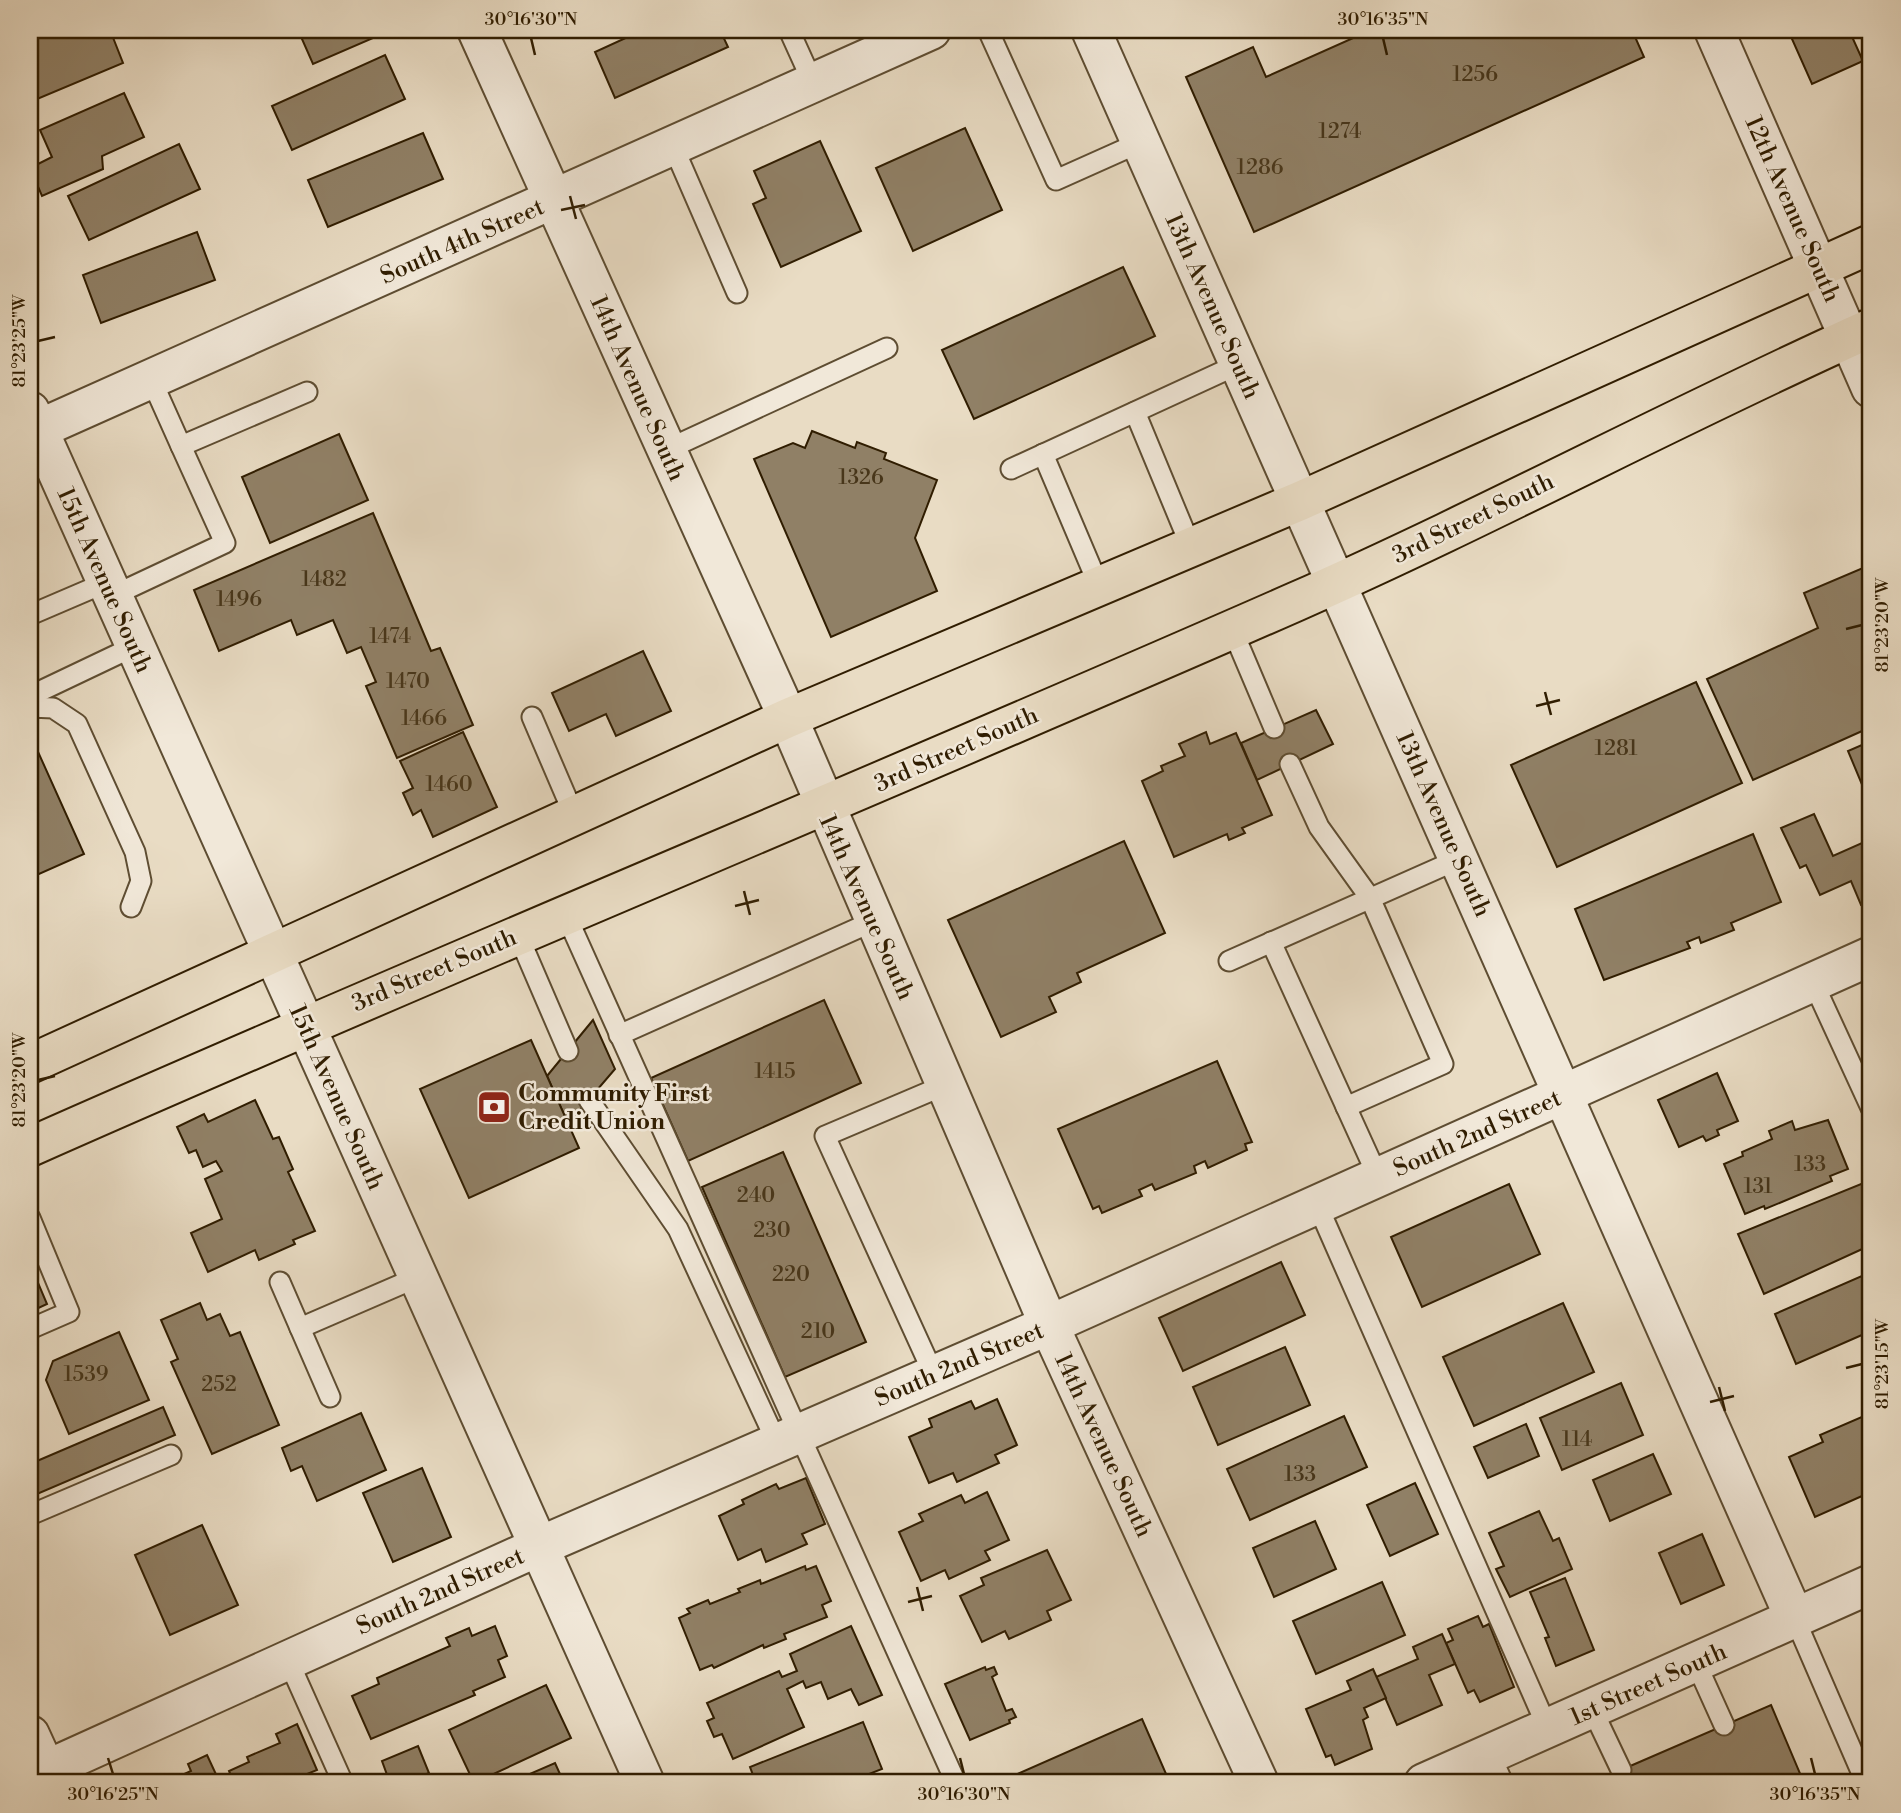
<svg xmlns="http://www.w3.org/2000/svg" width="1901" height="1813" viewBox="0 0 1901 1813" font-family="'Libre Bodoni',serif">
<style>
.building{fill:#908066;stroke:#301d01;stroke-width:2}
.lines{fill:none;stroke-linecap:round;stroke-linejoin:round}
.service-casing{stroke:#5e4d32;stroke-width:23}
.minor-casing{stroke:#5e4d32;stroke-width:42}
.tertiary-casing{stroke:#5e4d32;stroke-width:42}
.primary-casing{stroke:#301d01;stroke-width:42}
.service{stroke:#f1e8d9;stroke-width:19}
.minor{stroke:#f1e8d9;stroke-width:38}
.tertiary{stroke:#f1e8d9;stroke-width:38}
.primary{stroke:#e9dcc4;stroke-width:38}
.ticks{fill:none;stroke:#301d01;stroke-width:2.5}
.labels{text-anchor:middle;stroke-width:5;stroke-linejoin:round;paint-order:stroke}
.number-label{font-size:21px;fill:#48361a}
.street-label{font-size:24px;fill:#301d01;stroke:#f1e8d9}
.poi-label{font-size:24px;font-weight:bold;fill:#301d01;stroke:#f1e8d9;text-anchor:start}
.neatline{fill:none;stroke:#301d01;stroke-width:2.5}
.ticks-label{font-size:18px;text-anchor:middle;fill:#301d01}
</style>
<rect width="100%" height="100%" fill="#e9dcc4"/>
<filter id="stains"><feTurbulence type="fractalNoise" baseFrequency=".00286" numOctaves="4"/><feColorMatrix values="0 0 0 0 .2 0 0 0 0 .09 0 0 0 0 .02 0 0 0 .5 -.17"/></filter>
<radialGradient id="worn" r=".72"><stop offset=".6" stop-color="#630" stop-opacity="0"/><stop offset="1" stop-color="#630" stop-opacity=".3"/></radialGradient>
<g class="building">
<polygon points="39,30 110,30 123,63 30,102 30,34"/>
<polygon points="298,30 378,30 380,35 313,64"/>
<polygon points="643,30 720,30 728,47 615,98 595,52"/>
<polygon points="1371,30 1632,30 1644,57 1254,232 1186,77 1253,47 1266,77"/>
<polygon points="1788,30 1849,30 1863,61 1812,84"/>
<polygon points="385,55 405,99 292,150 272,106"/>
<polygon points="124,93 144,137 102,156 103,169 42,196 30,168 52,157 40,130"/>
<polygon points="965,128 1002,210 913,251 876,168"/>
<polygon points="423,133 443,179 328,227 308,180"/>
<polygon points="820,141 861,231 781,267 753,204 766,198 754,171"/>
<polygon points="179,144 200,189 89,240 68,196"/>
<polygon points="197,232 215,280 101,323 83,275"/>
<polygon points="1123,267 1155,336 974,419 942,350"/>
<polygon points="812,431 855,448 857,442 886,453 884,459 937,480 915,538 937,591 831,637 754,459 793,443 805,448"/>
<polygon points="339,434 368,500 270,543 242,477"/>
<polygon points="373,513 431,651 440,648 473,725 397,758 366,686 376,682 361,647 347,653 333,620 297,635 291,620 219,651 194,590"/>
<polygon points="1870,565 1871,727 1753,780 1707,679 1818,628 1804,593"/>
<polygon points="643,651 671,711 616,736 606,714 569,731 552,693"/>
<polygon points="1696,682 1742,783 1557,867 1511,765"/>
<polygon points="1316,710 1333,744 1257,780 1241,743"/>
<polygon points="463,732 497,807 433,837 421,810 413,815 403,793 413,788 400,761"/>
<polygon points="1206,732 1210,744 1236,733 1272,815 1242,828 1245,833 1229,840 1227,834 1174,857 1142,781 1163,771 1161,766 1185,756 1179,744"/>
<polygon points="30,734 84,854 30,878"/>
<polygon points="1871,741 1871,806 1848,751"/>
<polygon points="1814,814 1833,856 1871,839 1871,900 1861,905 1851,881 1820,895 1806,865 1800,868 1781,828"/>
<polygon points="1753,834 1781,902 1731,923 1734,930 1701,943 1699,937 1687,942 1690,948 1604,980 1575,909"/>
<polygon points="1124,841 1165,933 1077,973 1081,982 1049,997 1056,1012 1001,1037 948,920"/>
<polygon points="824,1000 861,1083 688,1161 651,1078"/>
<polygon points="593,1020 615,1069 568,1124 547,1076"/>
<polygon points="531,1040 579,1148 469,1198 420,1089"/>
<polygon points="1217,1061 1252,1142 1245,1144 1247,1150 1208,1168 1205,1161 1194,1166 1196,1173 1155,1190 1152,1184 1139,1190 1142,1196 1102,1213 1099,1206 1093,1209 1058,1129"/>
<polygon points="1717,1073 1738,1121 1717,1130 1719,1135 1706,1141 1703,1136 1679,1147 1658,1100"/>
<polygon points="255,1100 273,1139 279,1137 293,1169 288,1172 315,1231 293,1240 295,1244 259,1260 255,1250 208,1272 191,1233 222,1219 205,1179 222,1171 216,1161 203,1167 196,1150 189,1153 177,1127 204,1114 208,1122"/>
<polygon points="1828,1120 1848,1169 1830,1176 1832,1181 1765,1209 1764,1206 1745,1214 1724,1164 1743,1156 1742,1152 1772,1139 1769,1131 1792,1121 1795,1130"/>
<polygon points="783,1152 866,1342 785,1377 702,1187"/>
<polygon points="1871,1180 1871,1245 1764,1294 1738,1234"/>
<polygon points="1509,1184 1540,1254 1422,1307 1391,1237"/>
<polygon points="1281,1262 1305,1315 1183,1371 1159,1318"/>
<polygon points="30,1264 47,1304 30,1312"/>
<polygon points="1871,1272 1871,1331 1796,1364 1775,1314"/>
<polygon points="200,1303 207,1320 220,1314 230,1336 240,1332 279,1425 212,1454 171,1362 178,1359 161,1320"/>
<polygon points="1563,1303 1594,1372 1474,1426 1443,1357"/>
<polygon points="119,1332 149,1400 69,1434 46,1380 53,1361"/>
<polygon points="1285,1347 1310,1405 1218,1445 1193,1387"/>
<polygon points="1621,1383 1643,1435 1562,1470 1540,1418"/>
<polygon points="997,1399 1017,1445 995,1455 999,1463 957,1482 953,1473 929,1483 909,1437 932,1427 929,1419 971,1401 975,1409"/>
<polygon points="163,1407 175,1435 30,1497 30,1464"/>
<polygon points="361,1413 386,1470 317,1501 302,1466 291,1471 282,1448"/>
<polygon points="1871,1413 1871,1492 1815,1517 1789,1457 1823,1442 1820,1435"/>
<polygon points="1344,1416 1367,1467 1250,1520 1227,1469"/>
<polygon points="1526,1424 1539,1456 1488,1478 1474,1447"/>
<polygon points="1653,1454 1671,1494 1610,1521 1593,1480"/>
<polygon points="422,1468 451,1537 393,1562 363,1493"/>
<polygon points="806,1478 825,1524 802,1534 807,1544 766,1562 761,1549 738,1560 719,1516 744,1504 742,1500 776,1484 779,1489"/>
<polygon points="1415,1483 1438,1534 1390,1556 1367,1505"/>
<polygon points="987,1492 1009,1540 985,1551 990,1560 949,1579 945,1570 921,1581 899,1532 923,1521 919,1514 961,1495 965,1503"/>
<polygon points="1539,1511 1553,1541 1559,1538 1572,1569 1510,1597 1496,1569 1504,1566 1489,1533"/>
<polygon points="1315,1521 1336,1569 1274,1597 1253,1548"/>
<polygon points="202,1525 238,1605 170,1635 135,1555"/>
<polygon points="1702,1534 1724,1585 1681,1604 1659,1553"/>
<polygon points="1047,1550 1071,1600 1047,1611 1051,1620 1009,1639 1005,1631 982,1642 960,1596 984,1585 981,1578"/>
<polygon points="805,1566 806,1570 816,1566 831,1601 822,1605 827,1617 784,1634 786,1639 764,1648 763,1645 714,1668 712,1665 700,1670 679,1618 690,1613 687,1609 708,1600 710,1604 740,1592 738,1589 760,1580 761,1584"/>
<polygon points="1565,1578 1594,1650 1556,1666 1545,1638 1549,1637 1530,1592"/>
<polygon points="1382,1582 1405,1635 1316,1674 1293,1621"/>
<polygon points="1478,1616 1483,1627 1489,1624 1514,1687 1480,1702 1474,1690 1468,1693 1446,1643 1453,1640 1448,1629"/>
<polygon points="495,1626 507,1656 498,1660 505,1677 473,1691 475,1695 371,1739 352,1696 379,1684 377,1678 450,1646 446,1638 469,1628 472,1636"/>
<polygon points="851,1626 882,1695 859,1705 851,1689 828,1699 821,1682 806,1688 803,1681 787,1689 804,1727 733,1759 722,1734 714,1737 707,1721 714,1718 707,1703 779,1671 782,1677 797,1671 790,1654"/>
<polygon points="1442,1634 1455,1664 1429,1675 1442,1705 1397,1725 1376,1677 1418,1659 1413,1647"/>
<polygon points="985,1667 986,1670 994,1667 997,1674 992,1677 1006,1711 1012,1709 1016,1717 1009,1720 1010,1723 970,1740 945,1684"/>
<polygon points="1373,1669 1386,1698 1364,1708 1368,1717 1363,1720 1372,1749 1335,1765 1331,1755 1326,1757 1306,1709 1351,1690 1347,1681"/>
<polygon points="546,1685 571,1738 474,1783 449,1730"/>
<polygon points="1771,1705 1804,1783 1589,1783 1621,1770"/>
<polygon points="1142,1719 1170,1783 997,1783"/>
<polygon points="863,1722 882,1769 846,1783 756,1783 750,1767"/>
<polygon points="297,1724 317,1770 285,1783 234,1783 229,1771 249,1762 247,1757 280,1743 276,1734"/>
<polygon points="418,1746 429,1773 405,1783 390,1783 382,1761"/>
<polygon points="207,1755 220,1783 164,1783 191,1771 188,1764"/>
<polygon points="555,1763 564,1783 509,1783"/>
</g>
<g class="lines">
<g class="service-casing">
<g id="service">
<polyline points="789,30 813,83"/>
<polyline points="988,30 1056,180 1141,142"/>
<polyline points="673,146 737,293"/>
<polyline points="151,379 181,446"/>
<polyline points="1135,412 1191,547"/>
<polyline points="666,450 887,348"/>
<polyline points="1043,454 1099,586"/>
<polyline points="1011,469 1239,364"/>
<polyline points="112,596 225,543 181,446 307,392"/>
<polyline points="30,615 107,582"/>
<polyline points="1232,629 1274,728"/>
<polyline points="30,696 135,646"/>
<polyline points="30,707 53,708 77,724 135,852 141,881 131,907"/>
<polyline points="532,717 574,815"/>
<polyline points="1290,764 1319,827 1370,898 1443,1064 1346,1107"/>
<polyline points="566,915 956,1783"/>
<polyline points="518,935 568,1051"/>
<polyline points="1271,942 1378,1177"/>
<polyline points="1229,961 1459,859"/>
<polyline points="1813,982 1871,1108"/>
<polyline points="619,1035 874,921"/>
<polyline points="589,1100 678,1229 777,1443"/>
<polyline points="1317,1204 1548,1729"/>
<polyline points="30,1218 69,1312 30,1329"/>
<polyline points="280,1282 330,1397"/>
<polyline points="300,1328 418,1277"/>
<polyline points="934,1375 825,1136 945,1085"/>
<polyline points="30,1515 171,1455"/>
<polyline points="1795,1619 1866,1783"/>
<polyline points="288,1660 343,1783"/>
<polyline points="1696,1663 1724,1725"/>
<polyline points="1592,1709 1621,1770"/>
<polyline points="1490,1754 1503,1783"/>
</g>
</g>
<g class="minor-casing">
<g id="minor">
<polyline points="477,30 788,718 1049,1325 1259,1783"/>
<polyline points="1714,30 1871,388"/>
<polyline points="30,411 645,1783"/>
<polyline points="30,433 931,30"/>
<polyline points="46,1770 540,1546 1049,1325 1871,956"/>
</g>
</g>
<g class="tertiary-casing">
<g id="tertiary">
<polyline points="1091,30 1795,1619"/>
<polyline points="30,1735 52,1783"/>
<polyline points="1424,1783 1871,1584"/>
</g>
</g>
<g class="primary-casing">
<g id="primary">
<polyline points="30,1064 788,718 1300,501 1871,244"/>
<path d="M30,1147c419,-186 845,-360 1265,-545 195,-86 382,-187 576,-274"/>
</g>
</g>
<use href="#service" class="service"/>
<use href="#minor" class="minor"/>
<use href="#tertiary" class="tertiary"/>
<use href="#primary" class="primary"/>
</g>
<path class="ticks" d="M531,38l4,17M1383,38l4,17M570,196l6,23M561,210l24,-5M38,341l17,-4M1846,629l16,-4M1545,692l6,23M1536,706l24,-6M744,891l6,24M735,906l24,-6M38,1080l17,-4M1846,1368l16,-4M1719,1387l6,24M1710,1402l24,-6M917,1587l6,24M908,1602l24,-6M108,1758l5,16M960,1758l4,16M1811,1758l4,16"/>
<defs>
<g id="bank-square" transform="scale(1.75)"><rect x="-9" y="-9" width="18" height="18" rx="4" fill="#8f2418" stroke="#f1e8d9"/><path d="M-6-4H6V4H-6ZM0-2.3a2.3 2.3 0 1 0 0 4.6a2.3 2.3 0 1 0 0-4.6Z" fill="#fff"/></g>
</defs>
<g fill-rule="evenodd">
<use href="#bank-square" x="494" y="1107"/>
</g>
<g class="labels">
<g class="number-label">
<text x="1475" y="81">1256</text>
<text x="1340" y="138">1274</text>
<text x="1260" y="174">1286</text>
<text x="861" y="484">1326</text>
<text x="324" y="586">1482</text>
<text x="239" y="606">1496</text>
<text x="390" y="643">1474</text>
<text x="408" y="688">1470</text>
<text x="424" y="725">1466</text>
<text x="1616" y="755">1281</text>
<text x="449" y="791">1460</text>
<text x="775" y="1078">1415</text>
<text x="1810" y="1171">133</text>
<text x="1758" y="1193">131</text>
<text x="756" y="1202">240</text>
<text x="772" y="1237">230</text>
<text x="791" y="1281">220</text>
<text x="818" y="1338">210</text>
<text x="86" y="1381">1539</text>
<text x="219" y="1391">252</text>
<text x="1577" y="1446">114</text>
<text x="1300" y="1481">133</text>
</g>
<g class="street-label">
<text transform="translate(1793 209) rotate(66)" y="8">12th Avenue South</text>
<text transform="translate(462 241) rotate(-24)" y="8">South 4th Street</text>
<text transform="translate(1213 306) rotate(66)" y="8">13th Avenue South</text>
<text transform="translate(638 388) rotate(66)" y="8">14th Avenue South</text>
<text transform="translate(1473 518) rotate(-26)" y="8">3rd Street South</text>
<text transform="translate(105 580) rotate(66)" y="8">15th Avenue South</text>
<text transform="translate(956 749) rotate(-24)" y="8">3rd Street South</text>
<text transform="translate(1444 824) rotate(66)" y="8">13th Avenue South</text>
<text transform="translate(867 907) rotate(66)" y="8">14th Avenue South</text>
<text transform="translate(434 970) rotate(-23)" y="8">3rd Street South</text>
<text transform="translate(337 1097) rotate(66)" y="8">15th Avenue South</text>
<text transform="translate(1477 1133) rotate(-24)" y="8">South 2nd Street</text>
<text transform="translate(959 1364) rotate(-23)" y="8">South 2nd Street</text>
<text transform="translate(1104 1445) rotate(65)" y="8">14th Avenue South</text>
<text transform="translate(440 1591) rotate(-24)" y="8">South 2nd Street</text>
<text transform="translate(1648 1684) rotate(-24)" y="8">1st Street South</text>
</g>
<g class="poi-label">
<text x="518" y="1101">Community First<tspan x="518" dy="28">Credit Union</tspan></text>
</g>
</g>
<rect width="1901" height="1813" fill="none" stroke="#e9dcc4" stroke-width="77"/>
<rect x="38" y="38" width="1824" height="1736" class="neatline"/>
<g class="ticks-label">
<text x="531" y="25">30°16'30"N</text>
<text x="1383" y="25">30°16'35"N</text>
<text transform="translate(19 341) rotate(-90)" y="6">81°23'25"W</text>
<text transform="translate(1882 625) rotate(-90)" y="6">81°23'20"W</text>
<text transform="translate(19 1080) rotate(-90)" y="6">81°23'20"W</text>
<text transform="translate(1882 1364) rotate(-90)" y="6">81°23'15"W</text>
<text x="113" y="1800">30°16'25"N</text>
<text x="964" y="1800">30°16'30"N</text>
<text x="1815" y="1800">30°16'35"N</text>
</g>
<rect width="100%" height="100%" filter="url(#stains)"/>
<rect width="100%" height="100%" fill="url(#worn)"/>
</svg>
